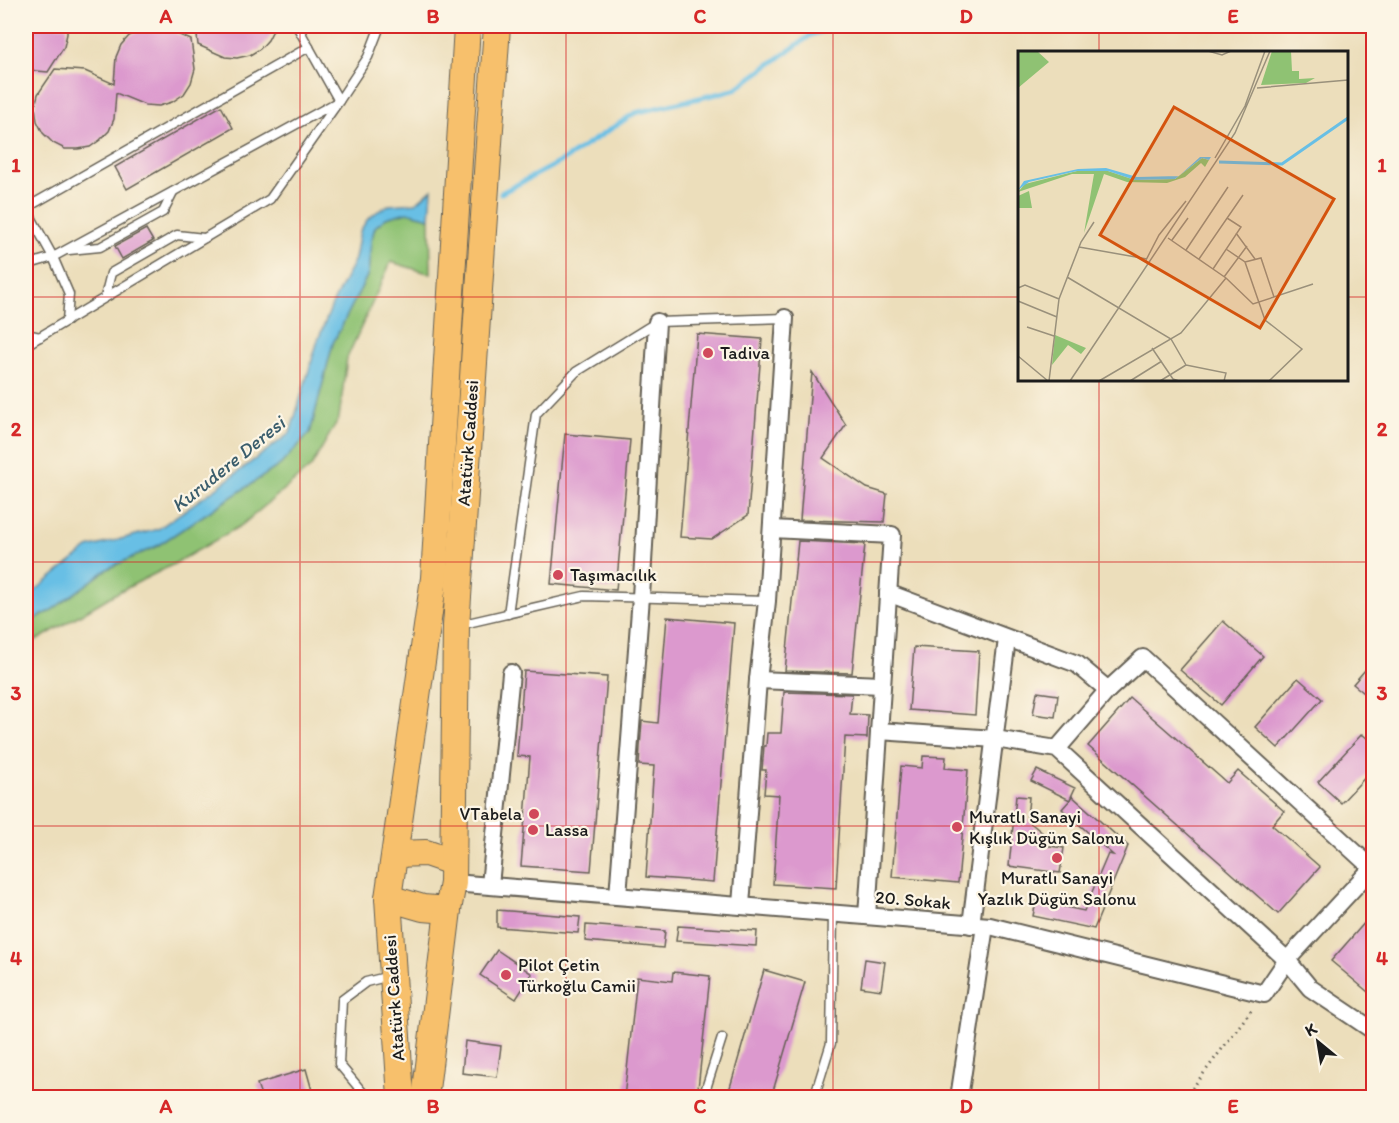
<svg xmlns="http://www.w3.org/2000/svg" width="1399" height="1123" viewBox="0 0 1399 1123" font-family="Itim,sans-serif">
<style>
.green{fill:#8fc273;stroke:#566f48;stroke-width:1.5}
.water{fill:#68bfe5;stroke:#426e80;stroke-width:1.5}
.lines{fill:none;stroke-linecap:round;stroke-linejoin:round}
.stream{stroke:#68bfe5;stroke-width:5}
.building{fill:#dc99ce}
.lane-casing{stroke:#656054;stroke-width:11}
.street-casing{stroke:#656054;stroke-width:20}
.primary-casing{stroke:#656054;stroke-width:28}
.path{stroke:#656054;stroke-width:3;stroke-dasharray:1.5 4.5;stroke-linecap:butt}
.lane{stroke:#fff;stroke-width:8}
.street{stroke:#fff;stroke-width:16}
.primary{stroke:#f7c06c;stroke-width:26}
.grid{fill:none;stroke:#d62828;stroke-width:1.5;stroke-opacity:0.55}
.poi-dot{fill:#d1495b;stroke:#fcf5e5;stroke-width:2}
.labels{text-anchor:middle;stroke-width:4.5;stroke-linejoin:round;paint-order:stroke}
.poi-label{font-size:18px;fill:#1c1c1c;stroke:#fcf5e5;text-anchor:start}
.street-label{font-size:18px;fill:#1c1c1c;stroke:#fcf5e5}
.water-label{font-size:20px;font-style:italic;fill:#3a5d6c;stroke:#fcf5e5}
.inset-river{fill:none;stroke:#68bfe5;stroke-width:3}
.inset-road{fill:none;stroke:#99907b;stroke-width:1.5}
.view{fill:#d4530e;fill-opacity:0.15;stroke:#d4530e;stroke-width:3}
.inset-edge{fill:none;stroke:#1c1c1c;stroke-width:3}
.neatline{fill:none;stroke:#d62828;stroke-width:2}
.grid-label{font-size:20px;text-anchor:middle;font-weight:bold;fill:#d62828}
</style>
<rect width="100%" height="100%" fill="#fcf5e5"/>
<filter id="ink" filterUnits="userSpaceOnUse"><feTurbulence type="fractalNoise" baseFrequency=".0167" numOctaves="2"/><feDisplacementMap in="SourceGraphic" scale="12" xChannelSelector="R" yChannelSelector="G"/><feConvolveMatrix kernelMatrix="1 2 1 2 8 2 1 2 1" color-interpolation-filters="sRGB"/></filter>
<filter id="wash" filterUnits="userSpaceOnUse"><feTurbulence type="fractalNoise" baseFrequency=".008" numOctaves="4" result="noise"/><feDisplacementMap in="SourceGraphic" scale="24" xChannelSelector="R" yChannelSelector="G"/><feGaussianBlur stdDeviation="1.35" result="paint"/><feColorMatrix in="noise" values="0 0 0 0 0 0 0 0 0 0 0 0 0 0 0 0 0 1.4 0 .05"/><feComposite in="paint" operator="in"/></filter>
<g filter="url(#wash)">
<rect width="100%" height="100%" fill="#ecdebb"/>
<polygon class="green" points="407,212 430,218 431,274 391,262 347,358 339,418 311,467 242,525 174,564 113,595 41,638 26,644 26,623 49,612 109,568 157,546 280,465 310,433 333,343 368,274 371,241 375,227 386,218"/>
<polygon class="water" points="432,189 430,218 407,212 386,218 375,227 371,241 368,274 333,343 310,433 280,465 157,546 109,568 49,612 26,623 26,598 88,548 158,529 219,486 290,433 318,340 332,305 355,259 360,231 367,220 378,211 389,205 416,203"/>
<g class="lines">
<polyline class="stream" points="501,193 562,161 635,113 734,90 811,35 838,26"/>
</g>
<g id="blocks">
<g class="building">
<polygon points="26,26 67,26 67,34 64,47 48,72 26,70"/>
<polygon points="196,26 275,26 268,40 260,49 250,55 237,58 225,57 198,45"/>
<polygon points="152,27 164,28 191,40 195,69 191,83 184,94 172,102 159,106 145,105 116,93 114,119 109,131 100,140 90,147 78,149 65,149 53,143 43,133 37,121 35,107 38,94 55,69 85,71 114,84 116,57 121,45 129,36 140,30"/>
<polygon points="221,106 233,128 127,189 115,167"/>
<polygon points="146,229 153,241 122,259 115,246"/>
<polygon points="697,334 762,339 748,515 712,539 680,537"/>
<polygon points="812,372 846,425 823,458 867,488 887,494 884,522 800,520"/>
<polygon points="565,434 630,440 616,590 551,584"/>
<polygon points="798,541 865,544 852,673 785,671"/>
<polygon points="667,617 734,623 713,882 646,877 654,766 639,765 640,747 642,721 658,723"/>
<polygon points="1223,621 1263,656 1221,705 1180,670"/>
<polygon points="914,647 979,651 975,715 909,710"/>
<polygon points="1365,670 1374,678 1374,701 1353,684"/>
<polygon points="524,671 607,677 591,871 521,866 530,757 517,756"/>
<polygon points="1298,678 1322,699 1278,748 1255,727"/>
<polygon points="784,692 852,694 850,714 868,715 867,738 845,737 836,888 773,884 779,795 764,794 766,770 762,770 764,746 766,746 767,733 781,733"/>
<polygon points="1037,692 1058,695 1055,717 1033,714"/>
<polygon points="1130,698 1227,783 1238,771 1284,811 1272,825 1320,867 1278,914 1088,746"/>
<polygon points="1362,734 1374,744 1374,768 1341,803 1318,782"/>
<polygon points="923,756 946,757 945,768 968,770 958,883 892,877 901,766 922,768"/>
<polygon points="1037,770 1075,788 1070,799 1072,796 1128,846 1094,929 1033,916 1036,901 1084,911 1108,854 1113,855 1062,809 1070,800 1031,781"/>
<polygon points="1016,796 1029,797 1027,820 1044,834 1035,844 1064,848 1060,873 1009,866"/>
<polygon points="497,910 580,917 578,933 497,927"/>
<polygon points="1374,912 1374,997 1331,961"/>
<polygon points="586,925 665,931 663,948 585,941"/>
<polygon points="678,926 757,931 756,946 676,941"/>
<polygon points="497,950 532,974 516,999 480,975"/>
<polygon points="865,959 885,962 881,990 861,987"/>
<polygon points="764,970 805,982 771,1098 727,1098"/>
<polygon points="673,972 710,976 697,1098 624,1098 637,977 672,981"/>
<polygon points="465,1041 501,1046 497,1077 462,1073"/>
<polygon points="306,1069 313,1094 301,1098 262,1098 257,1084"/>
</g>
</g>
</g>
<g filter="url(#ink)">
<use href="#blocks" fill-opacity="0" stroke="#656054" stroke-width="1.5"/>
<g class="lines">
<g class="lane-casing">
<g id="lane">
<polyline points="26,208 309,47"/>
<polyline points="26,208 53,257 69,294 67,321"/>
<polyline points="69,250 100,247 163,212 173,192"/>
<polyline points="26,265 53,257 339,101 368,57 380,26"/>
<polyline points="105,297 111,273 177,235 204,238"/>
<polyline points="26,334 40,337"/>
<polyline points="26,345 270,199 339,101 297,26"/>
<polyline points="508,614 536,414 576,372 657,322 785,318"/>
<polyline points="459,625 584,596 767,601"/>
<polyline points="380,1098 364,1094 339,1064 342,1000 366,982 390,976"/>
<polyline points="703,1098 722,1038"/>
<polyline points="814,1098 831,1043 833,913"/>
</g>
</g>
<g class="street-casing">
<g id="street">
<polyline points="772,529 892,535 867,916"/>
<polyline points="888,593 1077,664 1108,690"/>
<polyline points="758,680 882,685"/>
<polyline points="879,731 995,739 1057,749 1287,960 1310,988 1374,1031"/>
<polyline points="1057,749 1108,690 1143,658 1372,868"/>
<polyline points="453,883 990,926 1264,994 1287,960 1374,866"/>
<polyline points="490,885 511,673"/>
<polyline points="618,896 641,597 657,322"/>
<polyline points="741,905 758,680 767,601 785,318"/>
<polyline points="971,925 1007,639"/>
<polyline points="959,1098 985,926"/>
</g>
</g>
<g class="primary-casing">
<g id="primary">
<polyline points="395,854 426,853 452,862"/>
<polyline points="388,898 423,908 448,910"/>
<polyline points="401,1098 388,898 434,578 467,26"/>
<polyline points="425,1098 448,910 453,883 456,626 497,26"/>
</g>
</g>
<polyline class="path" points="1185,1098 1253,1008"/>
<use href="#lane" class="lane"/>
<use href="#street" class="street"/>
<use href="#primary" class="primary"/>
</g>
</g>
<path class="grid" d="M300,26v1072M566,26v1072M833,26v1072M1099,26v26M26,297h994M1346,297h28M1099,380v718M26,562h1348M26,826h1348"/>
<g class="poi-dot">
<circle cx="708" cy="353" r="6"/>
<circle cx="558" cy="575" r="6"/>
<circle cx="534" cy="814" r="6"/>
<circle cx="957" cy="827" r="6"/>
<circle cx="533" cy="830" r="6"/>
<circle cx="1057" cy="858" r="6"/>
<circle cx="506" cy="975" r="6"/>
</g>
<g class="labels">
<g class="poi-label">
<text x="720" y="359">Tadiva</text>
<text x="570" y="581">Taşımacılık</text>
<text x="522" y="820" text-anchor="end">VTabela</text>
<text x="969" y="823">Muratlı Sanayi<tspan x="969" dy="21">Kışlık Dügün Salonu</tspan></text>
<text x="545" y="836">Lassa</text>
<text x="1057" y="884" text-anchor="middle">Muratlı Sanayi<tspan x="1057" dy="21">Yazlık Dügün Salonu</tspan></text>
<text x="518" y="971">Pilot Çetin<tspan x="518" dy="21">Türkoğlu Camii</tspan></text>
</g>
<g class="street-label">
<text transform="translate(468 443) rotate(-86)" y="6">Atatürk Caddesi</text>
<text transform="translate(913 900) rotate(5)" y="6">20. Sokak</text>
<text transform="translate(394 998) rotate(-94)" y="6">Atatürk Caddesi</text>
</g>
<g class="water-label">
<text transform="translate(228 464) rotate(-39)" y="7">Kurudere Deresi</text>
</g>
</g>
<g transform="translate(1018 51)">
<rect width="330" height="330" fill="#ecdebb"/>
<path d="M0,0h19l12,11 -31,26zM254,0h19l1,20h7v8l16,-1 -9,5 -45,2zM184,107l7,2 -4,7 -4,-4 -16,14 -18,6 -40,-1 -23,-8 -20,59 10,-59h-22l-54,18 7,-8 52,-13h31l27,9 40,-1zM11,140l3,17h-14v-12zM37,284l31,13 -5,6 -13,-9 -16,20z" fill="#8fc273"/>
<path d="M182,106h11l-2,3 -7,-2 -27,21 -40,1 -27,-9h-31l-48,11 -11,8 6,-9 54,-12 28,-1 31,9 42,-1z" fill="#68bfe5"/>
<path class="inset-river" d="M201,111l63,2 66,-46"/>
<path class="inset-road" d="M190,0l14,4 9,-4M239,37l91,-8M197,107l30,-52 20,-55M218,182l19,26M150,187l58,40 27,26 60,-20M154,189l16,-22M61,196l68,12M208,198l19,13 20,58 37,29 -33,32M168,199l42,-63M181,208l44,-64M127,211l14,-27 27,-34M227,211l16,-4 13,39M195,218l28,-42 -14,-9M49,226l104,62 15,26M206,226l23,-31M0,237l7,-3 34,14M0,250l39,16M9,276l27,9M134,297l21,31 6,2M0,305l30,25M168,314l40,8 -2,8M31,330l10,-82 22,-57 13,-20M52,330l165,-248 35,-82M81,330l82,-48 45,-55M112,330l32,-20M142,330l26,-16"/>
<path class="view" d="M156,56l160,92 -74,129 -160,-93z"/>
<rect width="330" height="330" class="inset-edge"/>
</g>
<rect width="1399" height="1123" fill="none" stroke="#fcf5e5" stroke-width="66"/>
<g transform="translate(1318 1042) rotate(330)" stroke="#fcf5e5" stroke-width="4.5" paint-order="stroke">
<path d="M0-4.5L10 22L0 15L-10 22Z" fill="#1c1c1c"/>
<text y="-9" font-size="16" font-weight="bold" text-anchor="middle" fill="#1c1c1c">K</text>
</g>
<rect x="33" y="33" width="1333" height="1057" class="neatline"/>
<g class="grid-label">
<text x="166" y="23">A</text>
<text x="433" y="23">B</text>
<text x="700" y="23">C</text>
<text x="966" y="23">D</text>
<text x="1233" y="23">E</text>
<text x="16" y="172">1</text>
<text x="1382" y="172">1</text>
<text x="16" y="436">2</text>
<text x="1382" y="436">2</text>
<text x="16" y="700">3</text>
<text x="1382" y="700">3</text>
<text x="16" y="965">4</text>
<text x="1382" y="965">4</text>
<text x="166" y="1113">A</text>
<text x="433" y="1113">B</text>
<text x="700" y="1113">C</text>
<text x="966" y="1113">D</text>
<text x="1233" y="1113">E</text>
</g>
</svg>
